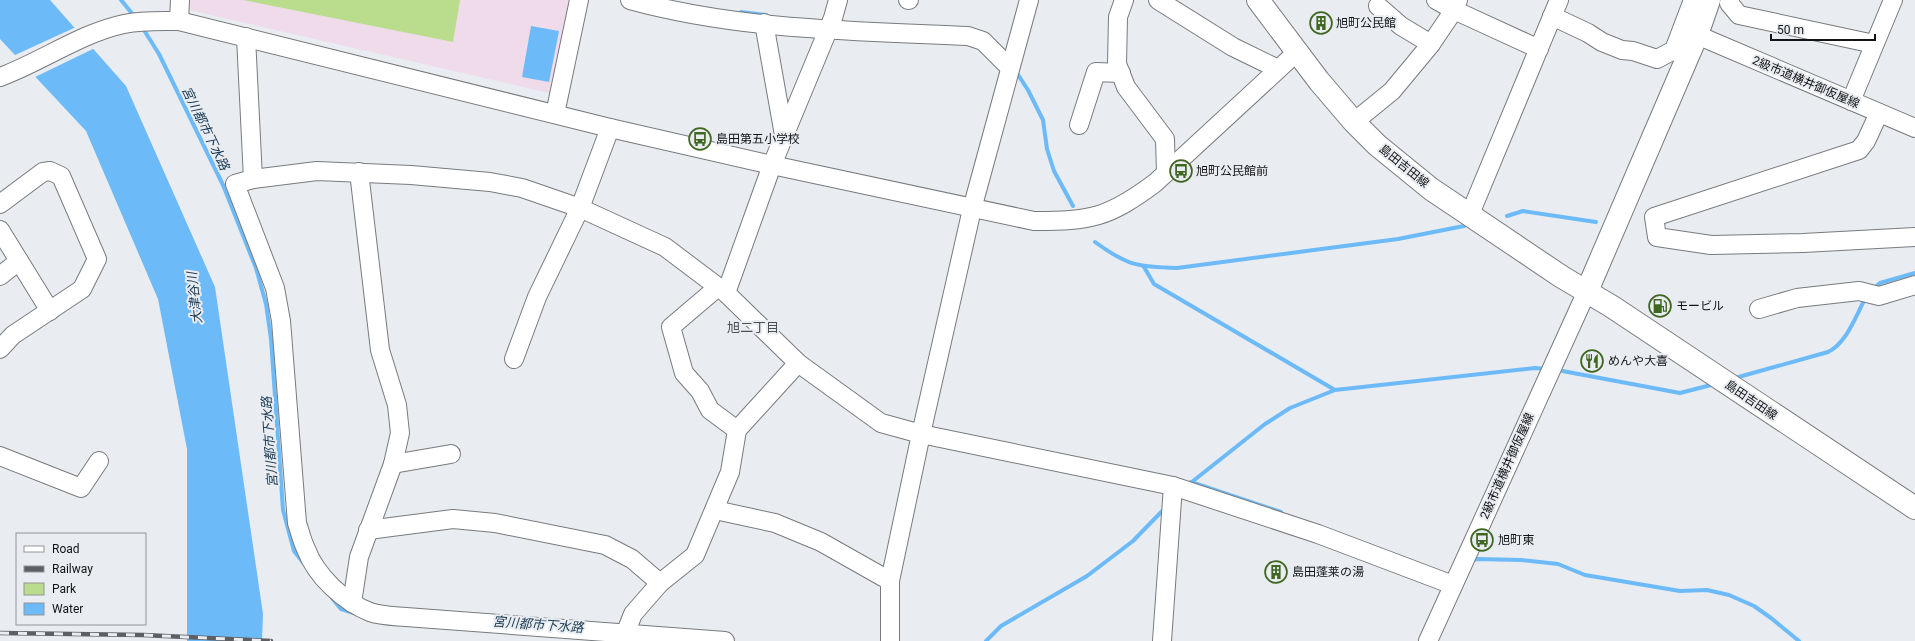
<svg xmlns="http://www.w3.org/2000/svg" width="1915" height="641" viewBox="0 0 1915 641" font-family="Roboto,'Noto Sans JP',sans-serif">
<style>
.education{fill:#efdbea}
.green{fill:#b9dd8d}
.water{fill:#6dbaf8}
.pier{fill:#e9ecf0}
.lines{fill:none;stroke-linecap:round;stroke-linejoin:round}
.stream{stroke:#6dbaf8;stroke-width:4}
.minor-casing{stroke:#787b7e;stroke-width:20}
.major-casing{stroke:#787b7e;stroke-width:24}
.minor{stroke:#fff;stroke-width:18}
.major{stroke:#fff;stroke-width:22}
.rail-casing{stroke:#5e5f62;stroke-width:4.5}
.rail{stroke:#e9ecf0;stroke-width:3;stroke-dasharray:9;stroke-linecap:butt}
.labels{text-anchor:middle;stroke-width:4;stroke-linejoin:round;paint-order:stroke}
.poi-label{font-size:12px;fill:#121315;stroke:#e9ecf0;text-anchor:start}
.street-label{font-size:12px;fill:#121315;stroke:#e9ecf0}
.water-label{font-size:13px;font-style:italic;fill:#193a53;stroke:#e9ecf0}
.neighbourhood-label{font-size:13px;fill:#4d5053;stroke:#e9ecf0}
</style>
<rect width="100%" height="100%" fill="#e9ecf0"/>
<polygon class="education" points="186,0 574,0 553,94 185,9"/>
<polygon class="green" points="243,0 460,0 453,42"/>
<g class="water">
<polygon points="0,0 50,0 126,86 215,287 263,614 262,641 187,641 187,449 158,299 86,131 0,39"/>
<polygon points="531,26 559,31 549,82 522,77"/>
</g>
<polygon class="pier" points="76,27 95,48 33,78 13,56"/>
<g class="lines">
<g class="stream">
<polyline points="121,0 135,17"/>
<polyline points="741,12 766,15"/>
<polyline points="142,27 159,54 223,185 256,268 266,304 271,339 283,510 294,551 305,565"/>
<polyline points="1015,70 1028,90 1043,120 1047,149 1054,171 1073,206"/>
<polyline points="1507,216 1523,211 1596,222"/>
<path d="M1095,242c33,24 43,25 82,26l221,-29 66,-13"/>
<polyline points="1144,267 1154,284 1335,390"/>
<polyline points="1873,289 1880,283 1915,273"/>
<polyline points="1557,370 1680,393 1715,384"/>
<path d="M1735,378l93,-26c19,-9 28,-37 38,-55"/>
<polyline points="1191,482 1281,512"/>
<polyline points="1188,485 1265,424 1290,408 1335,390 1535,368 1546,369"/>
<polyline points="1470,562 1477,559 1521,560 1558,564 1585,575 1680,591 1707,590 1729,595 1754,606 1771,618 1799,641"/>
<polyline points="332,598 341,609 354,613"/>
<polyline points="986,641 1001,626 1087,576 1133,541 1166,507"/>
</g>
<g class="minor-casing">
<g id="minor">
<path d="M630,0c109,30 225,31 338,36l15,5 27,27"/>
<polyline points="908,0 909,0"/>
<polyline points="1124,0 1118,17 1117,64 1126,87 1165,139 1166,173"/>
<polyline points="1158,0 1233,47 1278,69"/>
<polyline points="1436,0 1454,10 1539,49"/>
<polyline points="1730,0 1729,3 1739,15 1874,44"/>
<polyline points="1378,6 1401,26 1431,44"/>
<polyline points="1552,16 1588,33 1602,42 1622,50 1633,51 1657,59 1674,50 1693,0"/>
<polyline points="179,21 180,0"/>
<polyline points="764,23 784,135"/>
<polyline points="1697,35 1915,128"/>
<polyline points="246,37 253,179"/>
<path d="M0,77c41,-15 81,-44 124,-53 19,-4 37,-3 55,-3l431,107 162,37 262,56c57,0 74,-3 121,-38l142,-131"/>
<polyline points="1851,101 1893,0"/>
<polyline points="1879,113 1866,141 1859,150 1654,217 1657,237 1711,245 1803,243 1915,237"/>
<polyline points="555,114 579,0"/>
<polyline points="1354,122 1392,91 1431,44 1454,10 1458,0"/>
<polyline points="1079,125 1096,72 1121,73"/>
<polyline points="0,204 43,172 50,171 61,176 97,259 82,289 13,335 0,349"/>
<polyline points="1470,214 1559,0"/>
<polyline points="0,230 50,311"/>
<polyline points="0,276 19,261"/>
<polyline points="718,287 671,327 684,373 700,391 710,410 737,430"/>
<polyline points="726,293 772,165 833,18 838,0"/>
<polyline points="1759,309 1797,298 1859,291 1879,296 1915,285"/>
<polyline points="514,359 537,297 580,208 610,128"/>
<polyline points="0,456 81,488 99,461"/>
<polyline points="393,464 451,454"/>
<polyline points="715,510 775,523 821,542 890,581"/>
<polyline points="368,530 453,519 495,523 605,545 632,559 660,583"/>
<polyline points="352,603 359,557 393,464 400,433 397,405 380,350 359,172"/>
<polyline points="625,634 633,614 660,583 695,555 730,472 737,430 798,363"/>
<path d="M725,641l-319,-24c-11,-1 -25,-1 -36,-5 -26,-10 -54,-36 -64,-63 -4,-8 -6,-17 -9,-26l-16,-202 -6,-33 -40,-104 18,-5 64,-8 94,4 79,7 32,6 58,20 85,39 61,46 72,70 83,60 40,11 252,52 145,48 135,51"/>
<polyline points="890,641 890,581 921,434 972,209 1029,0"/>
<polyline points="1162,641 1173,486"/>
<polyline points="1428,641 1587,291"/>
</g>
</g>
<g class="major-casing">
<g id="major">
<polyline points="1258,0 1319,81 1354,122 1377,145 1431,189 1562,277 1611,306 1915,508"/>
<polyline points="1587,291 1697,35 1709,0"/>
</g>
</g>
<use href="#minor" class="minor"/>
<use href="#major" class="major"/>
<g class="rail-casing">
<polyline id="rail" points="0,633 143,635 271,641"/>
</g>
<use href="#rail" class="rail"/>
</g>
<defs>
<g id="building-ring" transform="scale(1.15)"><circle r="9.5" fill="#e9ecf0" stroke="#406721" stroke-width="1.5"/><path d="M-4-6H4V6H1V3H-1V6H-4ZM-2.5-4.3h1.7v1.8h-1.7ZM.8-4.3h1.7v1.8H.8ZM-2.5-1h1.7V.8h-1.7ZM.8-1h1.7V.8H.8Z" fill="#406721"/></g>
<g id="bus-ring" transform="scale(1.15)"><circle r="9.5" fill="#e9ecf0" stroke="#406721" stroke-width="1.5"/><path d="M-5-6H5V4H4V6H2V4H-2V6H-4V4H-5ZM-3.5-4V0h7V-4ZM-3.5 1.2v1.5H-2V1.2ZM2 1.2v1.5H3.5V1.2Z" fill="#406721"/></g>
<g id="fuel-ring" transform="scale(1.15)"><circle r="9.5" fill="#e9ecf0" stroke="#406721" stroke-width="1.5"/><path d="M-5.5-6h7V0h2V4h1.3V-2.5L3-4.5l.8-.8L6-3V5H2.5V1h-1V6h-7ZM-4.2-4.7v3.2H.2V-4.7Z" fill="#406721"/></g>
<g id="restaurant-ring" transform="scale(1.15)"><circle r="9.5" fill="#e9ecf0" stroke="#406721" stroke-width="1.5"/><path d="M-5-6h1v4h1v-4h1v4h1v-4h1v5L-1.5 .5V6h-2V.5L-5-1ZM5-6V6H3V1.5H1.5Q1.5-4 5-6Z" fill="#406721"/></g>
</defs>
<g fill-rule="evenodd">
<use href="#building-ring" x="1321" y="23"/>
<use href="#bus-ring" x="700" y="139"/>
<use href="#bus-ring" x="1181" y="171"/>
<use href="#fuel-ring" x="1660" y="306"/>
<use href="#restaurant-ring" x="1592" y="361"/>
<use href="#bus-ring" x="1482" y="540"/>
<use href="#building-ring" x="1276" y="572"/>
</g>
<g class="labels">
<g class="poi-label">
<text x="1336" y="27">旭町公民館</text>
<text x="716" y="143">島田第五小学校</text>
<text x="1196" y="175">旭町公民館前</text>
<text x="1676" y="310">モービル</text>
<text x="1608" y="365">めんや大喜</text>
<text x="1498" y="544">旭町東</text>
<text x="1292" y="576">島田蓬莱の湯</text>
</g>
<g class="street-label">
<text transform="translate(1806 82) rotate(23)" y="4">2級市道横井御仮屋線</text>
<text transform="translate(1404 166) rotate(39)" y="4">島田吉田線</text>
<text transform="translate(1751 400) rotate(34)" y="4">島田吉田線</text>
<text transform="translate(1507 466) rotate(-66)" y="4">2級市道横井御仮屋線</text>
</g>
<g class="water-label">
<text transform="translate(206 128) rotate(64)" y="5">宮川都市下水路</text>
<text transform="translate(194 298) rotate(-96)" y="5">大津谷川</text>
<text transform="translate(269 442) rotate(-94)" y="5">宮川都市下水路</text>
<text transform="translate(538 624) rotate(4)" y="5">宮川都市下水路</text>
</g>
<g class="neighbourhood-label">
<text x="753" y="332">旭二丁目</text>
</g>
</g>
<rect x="16" y="533" width="130" height="92" fill="#e9ecf0" stroke="#939598"/>
<rect x="24" y="546" width="20" height="6" fill="#ffffff" stroke="#939598"/>
<text x="52" y="553" font-size="12" fill="#121315">Road</text>
<rect x="24" y="566" width="20" height="6" fill="#5e5f62" stroke="#939598"/>
<text x="52" y="573" font-size="12" fill="#121315">Railway</text>
<rect x="24" y="583" width="20" height="12" fill="#b9dd8d" stroke="#939598"/>
<text x="52" y="593" font-size="12" fill="#121315">Park</text>
<rect x="24" y="603" width="20" height="12" fill="#6dbaf8" stroke="#939598"/>
<text x="52" y="613" font-size="12" fill="#121315">Water</text>
<path d="M1771 34v6h104v-6" fill="none" stroke="#121315" stroke-width="2"/>
<text x="1777" y="34" font-size="12" fill="#121315" stroke="#e9ecf0" stroke-width="3" paint-order="stroke">50 m</text>
</svg>
